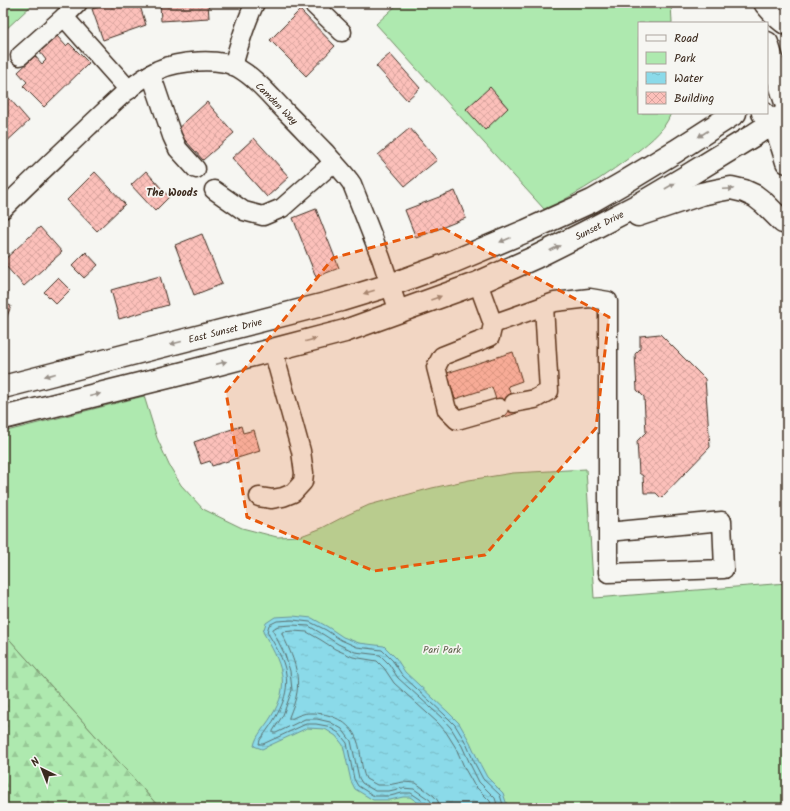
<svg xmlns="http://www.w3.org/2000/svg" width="790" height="811" viewBox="0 0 790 811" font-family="Kalam,sans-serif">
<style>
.forest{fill:url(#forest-firs);stroke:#748a66}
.green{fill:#aee9af;stroke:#748a66}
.water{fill:url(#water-ripples);stroke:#6b9498}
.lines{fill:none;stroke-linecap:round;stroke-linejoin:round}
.shore{stroke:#5b706f;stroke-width:1}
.building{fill:url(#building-cross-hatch);stroke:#3b2a1e}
.minor-casing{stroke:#3b2a1e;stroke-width:21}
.major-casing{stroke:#3b2a1e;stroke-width:25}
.minor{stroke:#f6f6f2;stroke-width:18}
.major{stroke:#f6f6f2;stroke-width:22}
.oneway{fill:#989088}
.marked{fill:#e8590c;fill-opacity:0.2;stroke:#e8590c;stroke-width:3;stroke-dasharray:8 5;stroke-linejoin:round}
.labels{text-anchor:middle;stroke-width:3.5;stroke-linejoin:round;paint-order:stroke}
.street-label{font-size:10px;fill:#3b2a1e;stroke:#f6f6f2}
.park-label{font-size:10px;fill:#585a42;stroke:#f6f6f2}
.neighbourhood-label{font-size:11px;font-weight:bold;fill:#3b2a1e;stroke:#f6f6f2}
</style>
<defs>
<pattern id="forest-firs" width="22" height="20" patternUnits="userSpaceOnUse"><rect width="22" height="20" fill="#aee9af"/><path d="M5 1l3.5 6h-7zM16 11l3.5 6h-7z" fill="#97c896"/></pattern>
<pattern id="water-ripples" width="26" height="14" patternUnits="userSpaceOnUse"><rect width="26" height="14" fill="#8bdae9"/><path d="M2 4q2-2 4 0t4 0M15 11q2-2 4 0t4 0" fill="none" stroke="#79bbc7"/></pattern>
<pattern id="building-cross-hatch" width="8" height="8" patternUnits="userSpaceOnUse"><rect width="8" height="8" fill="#fcc0ba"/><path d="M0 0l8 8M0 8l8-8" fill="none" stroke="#d9a59f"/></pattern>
</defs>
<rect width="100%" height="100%" fill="#f6f6f2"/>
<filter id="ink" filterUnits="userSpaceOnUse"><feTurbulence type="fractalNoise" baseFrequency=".025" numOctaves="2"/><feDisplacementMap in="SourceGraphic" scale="8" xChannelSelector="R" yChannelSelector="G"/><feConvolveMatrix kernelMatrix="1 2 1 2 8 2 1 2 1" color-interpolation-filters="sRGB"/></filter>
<g filter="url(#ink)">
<polygon class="forest" points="3,632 160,808 3,808"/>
<g class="green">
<polygon points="3,3 34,3 3,32"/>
<path d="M399,3h272l1,20h-33v90h32c-7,20 -26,32 -42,45 -19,14 -39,28 -60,39 -8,5 -17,8 -25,12l-168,-185z"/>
<polygon points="144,396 157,438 169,465 181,485 203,509 242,528 277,537 301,536 322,528 347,515 369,505 432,488 469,480 513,473 586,469 594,598 787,583 787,808 160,808 3,632 3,432"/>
</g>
<path class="water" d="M293,616l19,2 16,9 15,10 16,6 25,3 12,12 9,14 43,40 11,11 11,19 9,20 8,15 16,16 5,15h-82l-16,-11h-7l-13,3h-17l-18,-11 -4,-8 -8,-36 -7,-9 -11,-7 -18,-1 -45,21 -8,-3c2,-11 11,-19 17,-29 21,-33 10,-54 -8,-85l3,-9 9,-6z"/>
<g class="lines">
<g class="shore">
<path d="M428,808v-3l-2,-2 -15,-10h-9l-12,3h-16l-16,-10 -4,-7 -7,-36 -8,-10 -12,-7 -11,-2h-10l-43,20h-4l1,-4c14,-19 30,-41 26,-66 -2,-15 -11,-29 -19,-42l2,-7 8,-4 16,-1 17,2 16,8 15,10 16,7 25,3 11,11 9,14 43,40 10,10 11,18 9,21 8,15 17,16 4,13"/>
<polyline points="433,808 432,804 430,800 414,789 402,788 389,791 375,791 362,783 359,778 351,741 342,729 330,722 317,719 305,719 276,733 273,733 273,731 283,715 292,690 290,671 285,655 273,631 273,629 278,626 292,625 309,626 324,635 338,644 355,652 380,655 389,664 398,678 442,718 451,728 462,746 471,766 479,782 495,798 498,808"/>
<path d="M439,808l-1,-7 -4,-5 -18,-13 -13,-1 -15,3h-11l-11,-6c-6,-12 -4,-27 -9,-39 -7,-19 -27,-27 -45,-27 -3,0 -6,0 -9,1 -4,1 -8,3 -12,5h-2v-2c3,-8 7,-17 8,-25 3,-21 -6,-40 -15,-58v-2l11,-1 14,1 14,8 14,9 18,8 24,4 7,7 10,15 44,40 8,9 10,16 9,21 9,16 16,16 2,7"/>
</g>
</g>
<g class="building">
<polygon points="109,3 139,3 146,25 103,40 92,9"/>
<polygon points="160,3 208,3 209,18 161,21"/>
<polygon points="300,10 335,46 306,76 270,40"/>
<polygon points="57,36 66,46 69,43 89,63 44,107 23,86 27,82 18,72 35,56 42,64 46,60 40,52"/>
<polygon points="390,54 420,88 407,100 376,66"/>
<polygon points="490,87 508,108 485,130 466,109"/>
<polygon points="3,91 29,121 3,145"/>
<polygon points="207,102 234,133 203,160 176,130"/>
<polygon points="410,128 437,160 405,186 378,155"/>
<polygon points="254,138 289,177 267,197 232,158"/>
<polygon points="146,171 169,197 155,211 131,185"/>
<polygon points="95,172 125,204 97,231 67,200"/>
<polygon points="455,191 466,218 416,238 405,210"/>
<polygon points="316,209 339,268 316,277 293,218"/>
<polygon points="40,227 62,252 24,286 3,263 3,261"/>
<polygon points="202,234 222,284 194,295 175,245"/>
<polygon points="86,252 98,265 84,278 72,266"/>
<polygon points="160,276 168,305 119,319 111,290"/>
<polygon points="58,278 70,290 56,304 44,292"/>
<polygon points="3,291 8,293 4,303 11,306 3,327"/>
<polygon points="660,334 705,379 710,447 661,498 656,493 644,493 643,476 639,473 637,441 646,432 644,397 637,390 635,354 640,349 640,336"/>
<polygon points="513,352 522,381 508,386 517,413 502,418 492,387 455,399 447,373"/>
<polygon points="241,426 243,433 254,430 260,451 212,466 210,461 201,464 194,442"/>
</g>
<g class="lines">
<g class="minor-casing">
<g id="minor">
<polyline points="312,3 342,32"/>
<polyline points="64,17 78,3"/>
<polyline points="20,56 64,17 129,90"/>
<path d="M233,66c6,-21 12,-43 22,-63"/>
<polyline points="151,74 172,136 178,149 196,169"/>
<polyline points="214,190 244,211 263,216 282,208 334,162"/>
<path d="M3,209c28,-28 57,-55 85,-82 22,-20 43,-44 70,-57 20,-9 61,-13 80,-2 19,11 33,29 49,45 13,13 25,26 38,39 9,11 19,20 27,32l29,74 18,54"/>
<polyline points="478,283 493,324 555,302 590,298 608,301 608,573 724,569 722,521 608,532"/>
<polyline points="493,324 490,337 442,356 436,367 447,410 457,420 499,408"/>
<polyline points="514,403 535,399 549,391 544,306"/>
<polyline points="259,497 272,499 283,497 293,493 303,482 304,473 301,451 273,350"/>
</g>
</g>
<g class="major-casing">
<g id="major">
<path d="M765,3c7,8 13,16 22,21"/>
<polyline points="767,43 787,106"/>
<path d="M763,113c14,11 19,33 24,49"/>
<polyline points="638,215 701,194 720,190 731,188 744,191 755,196 764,203 783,222"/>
<polyline points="3,387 341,300 390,285 445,265 526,231 592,201 625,182 676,151 735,113"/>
<polyline points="3,418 180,374 345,331 478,283 536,257 584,233 640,204 684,178 754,135 787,113"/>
</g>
</g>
<use href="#minor" class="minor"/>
<use href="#major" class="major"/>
</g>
<defs><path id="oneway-solid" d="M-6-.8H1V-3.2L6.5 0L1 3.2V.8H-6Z"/></defs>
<g class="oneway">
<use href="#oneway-solid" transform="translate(703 134) rotate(147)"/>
<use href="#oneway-solid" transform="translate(670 186) rotate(-30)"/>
<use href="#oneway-solid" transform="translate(728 189) rotate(-2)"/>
<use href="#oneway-solid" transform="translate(505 240) rotate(157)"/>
<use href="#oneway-solid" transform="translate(555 248) rotate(-26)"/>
<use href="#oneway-solid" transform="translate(369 292) rotate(163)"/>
<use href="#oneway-solid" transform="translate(436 298) rotate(-20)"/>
<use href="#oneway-solid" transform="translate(311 340) rotate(-15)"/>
<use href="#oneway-solid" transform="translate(176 343) rotate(166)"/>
<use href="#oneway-solid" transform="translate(221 363) rotate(-15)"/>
<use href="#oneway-solid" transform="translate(50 375) rotate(166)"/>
<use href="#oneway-solid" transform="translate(95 395) rotate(-14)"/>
</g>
</g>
<path class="marked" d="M443,228l166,89 -13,111 -111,127 -111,16 -127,-54 -21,-125 107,-134z"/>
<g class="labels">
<g class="street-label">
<text transform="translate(277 103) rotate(45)" y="4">Camden Way</text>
<text transform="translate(599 225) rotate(-27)" y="4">Sunset Drive</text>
<text transform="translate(225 330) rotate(-14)" y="4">East Sunset Drive</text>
</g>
<g class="park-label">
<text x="442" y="653">Pari Park</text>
</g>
<g class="neighbourhood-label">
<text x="172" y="196">The Woods</text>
</g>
</g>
<rect width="790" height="811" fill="none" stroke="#f6f6f2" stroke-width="16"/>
<rect x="8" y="8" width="774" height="795" fill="none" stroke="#3b2a1e" stroke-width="1.5" filter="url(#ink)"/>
<rect x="638" y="22" width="130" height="92" fill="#f6f6f2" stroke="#aba49d"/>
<rect x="646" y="35" width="20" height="6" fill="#f6f6f2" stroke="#aba49d"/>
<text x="674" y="42" font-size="12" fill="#3b2a1e">Road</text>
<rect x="646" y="52" width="20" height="12" fill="#aee9af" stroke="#aba49d"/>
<text x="674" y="62" font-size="12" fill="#3b2a1e">Park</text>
<rect x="646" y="72" width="20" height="12" fill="url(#water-ripples)" stroke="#aba49d"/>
<text x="674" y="82" font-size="12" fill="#3b2a1e">Water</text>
<rect x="646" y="92" width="20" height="12" fill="url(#building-cross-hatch)" stroke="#aba49d"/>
<text x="674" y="102" font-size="12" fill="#3b2a1e">Building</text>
<g transform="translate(42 769) rotate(317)" stroke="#f6f6f2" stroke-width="3" paint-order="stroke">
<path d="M0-3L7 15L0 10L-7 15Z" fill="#3b2a1e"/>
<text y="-6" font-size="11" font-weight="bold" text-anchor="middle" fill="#3b2a1e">N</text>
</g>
</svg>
